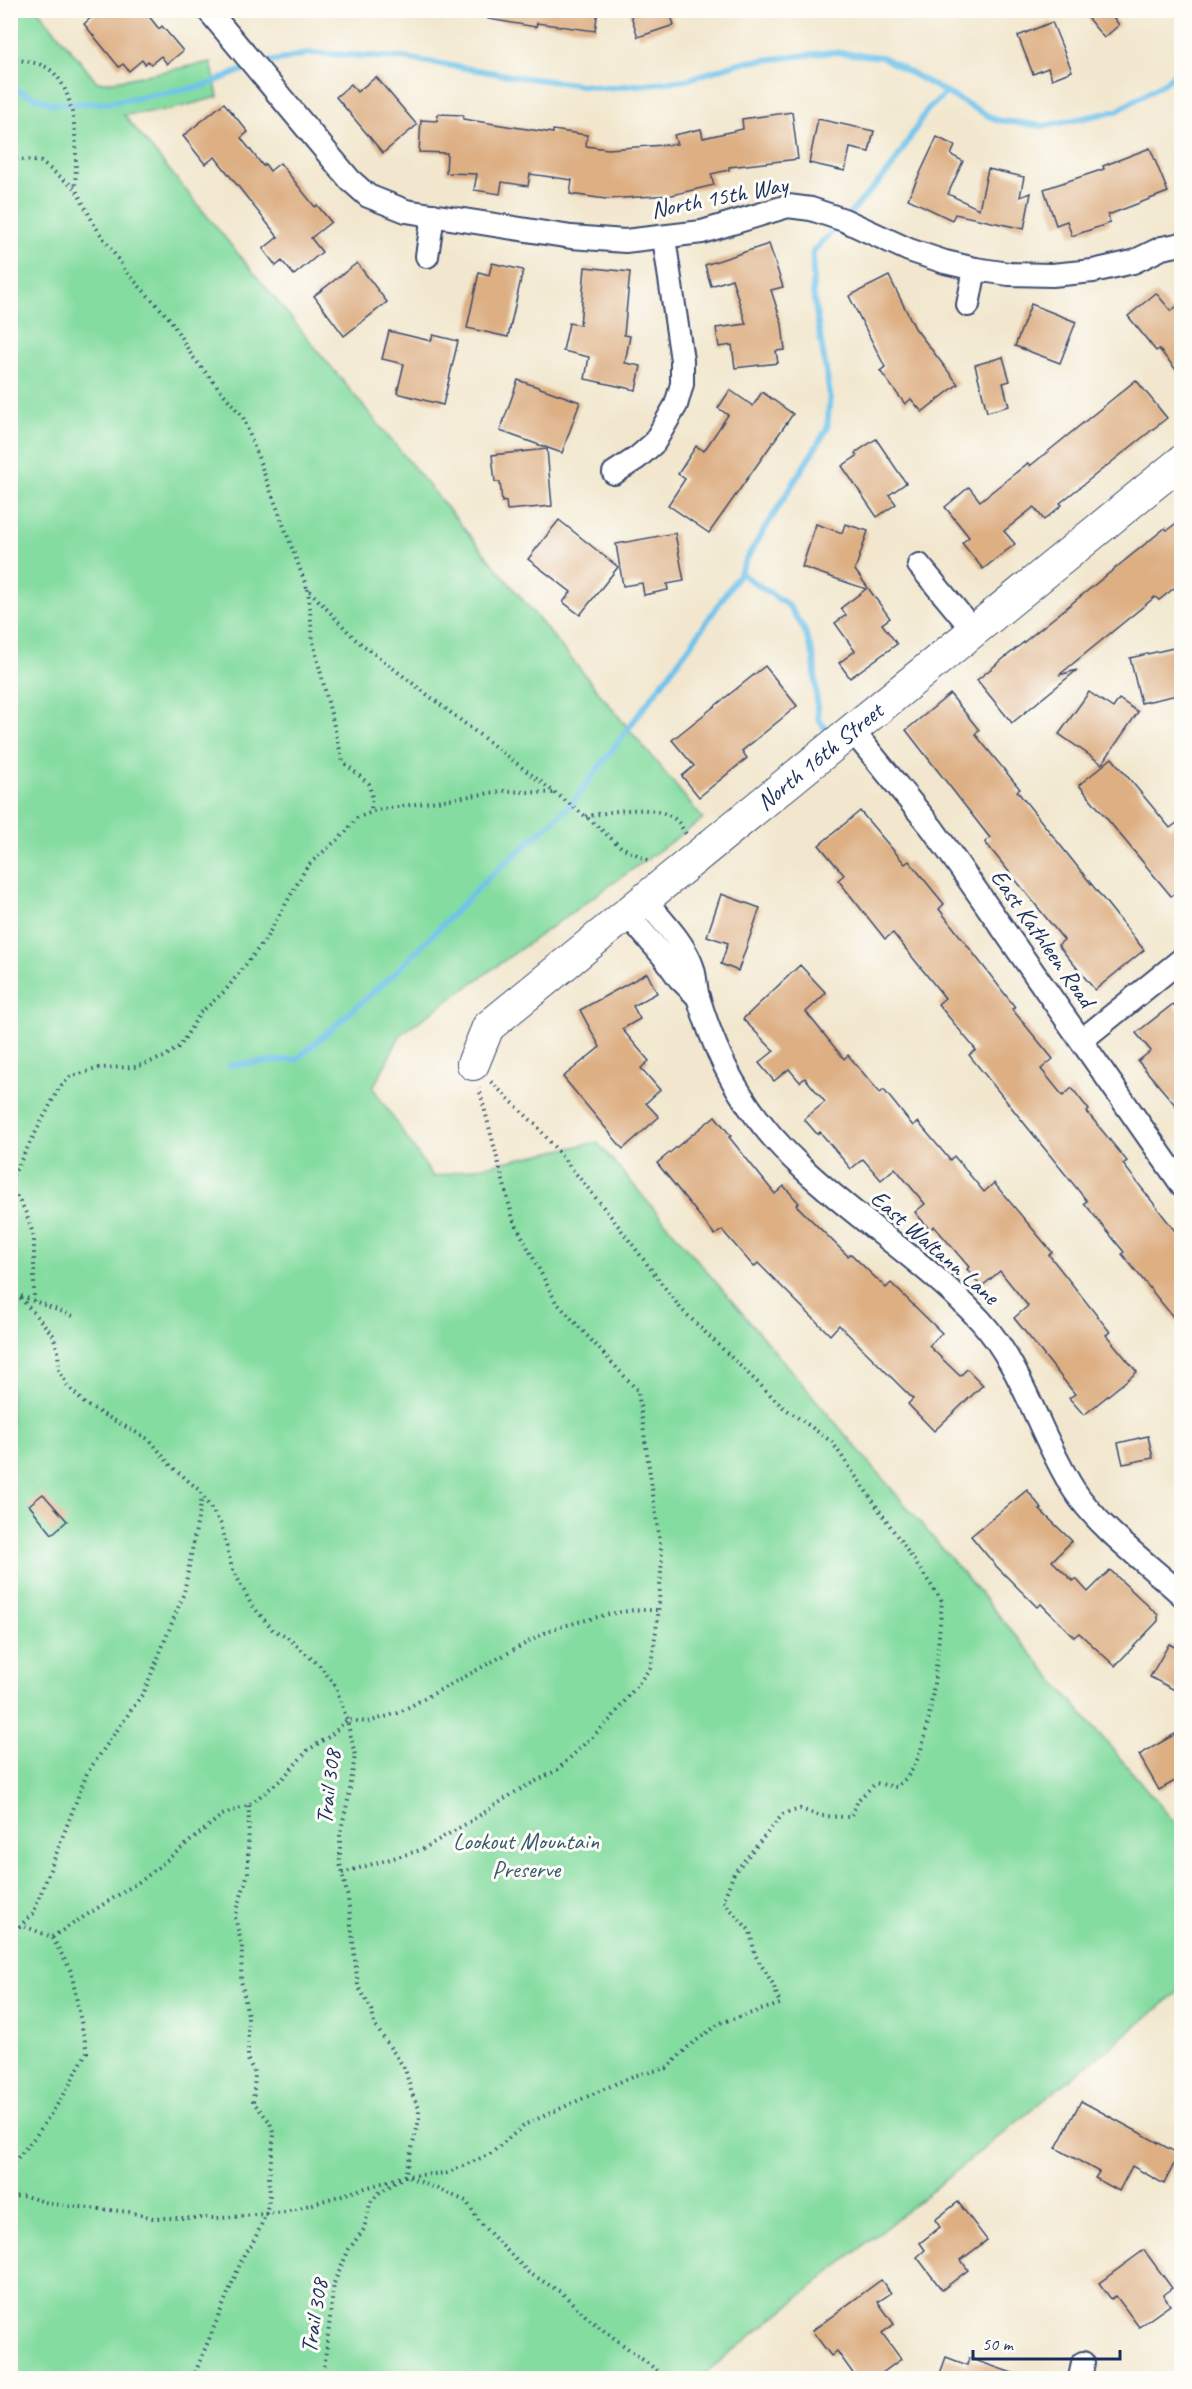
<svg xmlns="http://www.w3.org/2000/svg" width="1192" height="2389" viewBox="0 0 1192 2389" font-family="Caveat,sans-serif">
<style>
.green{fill:#84dca0;stroke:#50867f;stroke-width:1.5}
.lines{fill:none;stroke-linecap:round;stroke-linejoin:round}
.stream{stroke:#6fc3eb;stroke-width:6}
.building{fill:#ddaf83}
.street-casing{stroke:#3b4b6f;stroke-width:26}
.secondary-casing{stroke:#3b4b6f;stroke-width:34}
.path{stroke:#3b4b6f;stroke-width:4;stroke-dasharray:1.5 4.5;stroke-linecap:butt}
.street{stroke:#fff;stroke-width:22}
.secondary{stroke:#fff;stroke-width:32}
.labels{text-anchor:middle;stroke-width:6;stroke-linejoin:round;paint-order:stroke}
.street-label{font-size:24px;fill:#1b2f5e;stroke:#fdfcf7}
.park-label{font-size:24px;fill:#355a6e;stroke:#fdfcf7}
</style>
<rect width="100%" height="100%" fill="#fdfcf7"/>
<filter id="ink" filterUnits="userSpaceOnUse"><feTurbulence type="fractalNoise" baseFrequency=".0167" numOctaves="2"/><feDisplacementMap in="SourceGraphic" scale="12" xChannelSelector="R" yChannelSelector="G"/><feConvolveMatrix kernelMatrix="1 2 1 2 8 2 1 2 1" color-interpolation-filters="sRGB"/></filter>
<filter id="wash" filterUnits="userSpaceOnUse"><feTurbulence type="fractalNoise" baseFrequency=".008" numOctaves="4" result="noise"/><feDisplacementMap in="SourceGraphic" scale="24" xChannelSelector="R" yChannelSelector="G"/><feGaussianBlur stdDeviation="1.35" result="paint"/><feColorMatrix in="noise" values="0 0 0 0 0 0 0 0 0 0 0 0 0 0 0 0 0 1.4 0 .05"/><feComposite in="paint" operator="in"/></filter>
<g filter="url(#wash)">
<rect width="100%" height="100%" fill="#f2e7ce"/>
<polygon class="green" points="38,10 97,82 111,82 211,62 218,97 169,110 124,115 703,819 401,1034 373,1088 433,1177 597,1142 1181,1830 1182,1989 699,2378 11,2378 10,11"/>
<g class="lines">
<g class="stream">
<polyline points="260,64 311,53 404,58 519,77 605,88 686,80 739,63 832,52 882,57 996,120 1045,126 1117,111 1167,81 1182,66"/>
<polyline points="10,87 52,104 106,103 204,86 250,67"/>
<polyline points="847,217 892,167 927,110 946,93"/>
<polyline points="740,573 788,605 804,629 814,658 818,719 831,735"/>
<polyline points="230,1065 297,1059 396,972 485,881 570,806 690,646 740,573 748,556 827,429 830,395 813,293 813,251 839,225"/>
</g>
</g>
<g id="blocks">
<g class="building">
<polygon points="99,10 144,10 159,29 162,26 183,51 167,64 161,56 151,64 148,61 145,64 142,60 129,71 123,64 119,67 84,24"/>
<polygon points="489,10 598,10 595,31 537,23 536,27 488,19"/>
<polygon points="629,10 669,10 674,25 638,37"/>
<polygon points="1081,10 1108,10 1119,25 1104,38"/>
<polygon points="1052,22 1072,71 1052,79 1048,68 1033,74 1018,36"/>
<polygon points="376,77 417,125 383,153 336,97 351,84 357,92"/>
<polygon points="224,103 248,132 241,138 263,166 265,164 270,171 280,163 315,207 317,205 331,222 311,238 322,252 294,275 282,261 276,266 263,249 278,237 215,157 205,164 183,136"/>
<polygon points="792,112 798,159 729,167 729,170 711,174 714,185 672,195 606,199 570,194 572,180 530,174 528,186 502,182 500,194 474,190 477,174 446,173 447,153 419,152 421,120 437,121 438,114 463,115 463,119 553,133 553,130 587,135 586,146 608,149 677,144 674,135 701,129 703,138 743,129 742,119"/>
<polygon points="818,119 874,131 869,152 850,148 845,171 809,163"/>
<polygon points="937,137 955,146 951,155 963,161 948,194 979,209 988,169 1024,177 1020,197 1031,193 1024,229 955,214 952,220 908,199"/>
<polygon points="1150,148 1168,192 1108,215 1110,223 1072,236 1067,221 1056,225 1044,189 1104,169 1103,166"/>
<polygon points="769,244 783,287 771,290 782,324 785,350 776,351 778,363 735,368 732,345 719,347 716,328 746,324 732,279 711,286 705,265"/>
<polygon points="357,263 387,302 344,336 314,296"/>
<polygon points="492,263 523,270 508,337 467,328 479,272 489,275"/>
<polygon points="585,267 630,272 624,335 630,336 625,363 641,366 636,390 585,379 589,357 563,351 569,323 580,325"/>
<polygon points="889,276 915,328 958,384 922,412 911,399 905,404 880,371 885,367 849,296"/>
<polygon points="1156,293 1171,311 1182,302 1182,377 1159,349 1156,351 1128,316"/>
<polygon points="1031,304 1076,322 1060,363 1015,346"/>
<polygon points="389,331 431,341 433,335 458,341 443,405 397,393 404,364 382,359"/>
<polygon points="1003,357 1010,381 1003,383 1009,406 987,412 975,365"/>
<polygon points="518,380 580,402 562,453 500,431"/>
<polygon points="1136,380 1167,418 1060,503 1062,505 1044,520 1034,507 1004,531 1015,544 983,569 962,543 969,537 945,507 969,487 980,501 1028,463 1030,466"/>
<polygon points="730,390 753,406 762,392 793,414 709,533 668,505 685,479 678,474 696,446 704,451 728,415 718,408"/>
<polygon points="876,439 906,483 889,495 896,504 877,517 842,466 857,456 855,453"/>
<polygon points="547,449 552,506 507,510 506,501 502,502 500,482 495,482 492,455"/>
<polygon points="1182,519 1182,582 1159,600 1155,597 1059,675 1077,670 1012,723 977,680 1165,528 1167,530"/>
<polygon points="559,520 618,567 580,615 563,602 571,592 528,559"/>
<polygon points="816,524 842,533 845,524 868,531 855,570 890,618 882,624 897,644 850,678 839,663 855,651 835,623 846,615 841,608 866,589 802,567"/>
<polygon points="675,533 684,581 667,584 668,590 644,595 642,583 623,586 616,544"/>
<polygon points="1182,646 1182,694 1141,703 1130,658"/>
<polygon points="765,666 797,706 742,751 747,758 699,797 682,776 694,766 672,740"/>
<polygon points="1089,692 1113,708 1119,699 1138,712 1102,764 1059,734"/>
<polygon points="950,694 979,730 975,734 1020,789 1017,791 1144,950 1095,990 1058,945 1064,940 985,842 990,838 906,730"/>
<polygon points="1112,758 1170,828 1182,819 1182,888 1171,896 1079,785"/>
<polygon points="860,811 905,864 909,861 944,904 939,909 1015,1007 1012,1009 1053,1059 1041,1069 1063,1096 1072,1088 1089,1110 1087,1112 1127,1161 1123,1164 1182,1240 1182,1328 1122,1254 1124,1252 1084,1203 1087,1201 969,1055 976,1050 938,1004 945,998 893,933 885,939 838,880 844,875 819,845"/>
<polygon points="721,894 760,908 738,971 721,964 728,943 707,936"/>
<polygon points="800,965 826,993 806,1012 844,1059 848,1055 880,1093 884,1090 913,1126 918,1122 950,1160 954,1156 984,1192 994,1183 1052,1252 1049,1255 1110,1332 1106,1335 1137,1372 1084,1415 1069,1398 1075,1394 1014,1318 1028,1306 1000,1271 981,1287 967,1269 969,1267 934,1226 930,1230 915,1212 925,1204 895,1168 881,1180 863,1159 851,1169 820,1132 817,1134 804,1119 825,1102 805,1078 800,1082 789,1069 774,1081 759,1063 774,1051 743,1019"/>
<polygon points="647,973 657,993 633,1006 640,1019 622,1029 649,1061 641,1068 660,1090 646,1103 659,1117 623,1149 563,1077 600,1047 580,1010"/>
<polygon points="1173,1004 1182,1015 1182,1113 1138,1061 1151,1051 1136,1033"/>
<polygon points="715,1116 731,1136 729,1137 775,1194 784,1186 799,1203 796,1205 848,1256 851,1254 886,1288 891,1283 942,1333 929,1346 960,1376 967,1369 983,1385 934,1431 908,1404 913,1399 839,1325 830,1335 758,1263 754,1267 722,1230 715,1235 657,1163"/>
<polygon points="1148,1436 1153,1458 1123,1464 1118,1443"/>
<polygon points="1027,1490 1042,1509 1040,1510 1072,1541 1052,1561 1073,1581 1076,1579 1088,1592 1110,1570 1158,1615 1158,1621 1115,1666 1079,1633 1074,1637 1041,1604 1037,1607 995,1565 971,1536"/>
<polygon points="43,1494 67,1521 52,1534 29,1505"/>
<polygon points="1169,1644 1182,1651 1182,1694 1150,1677"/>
<polygon points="1182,1730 1182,1777 1159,1790 1139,1755"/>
<polygon points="1081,2101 1179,2154 1164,2184 1132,2166 1119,2191 1095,2178 1099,2172 1056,2148"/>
<polygon points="958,2202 987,2240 961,2260 968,2270 942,2290 917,2257 925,2250 920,2243 940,2227 935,2220"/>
<polygon points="1144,2250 1172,2288 1163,2295 1170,2305 1139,2327 1116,2296 1111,2299 1099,2283"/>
<polygon points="881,2280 891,2293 878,2302 894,2324 882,2333 901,2359 874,2379 857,2379 837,2351 831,2356 812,2331"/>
<polygon points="946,2357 967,2365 969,2358 1021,2376 1021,2379 938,2379"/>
</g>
</g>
</g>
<g filter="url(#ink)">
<use href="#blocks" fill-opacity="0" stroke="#3b4b6f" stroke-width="1.5"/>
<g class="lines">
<g class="street-casing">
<g id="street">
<polyline points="208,10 350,180 368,196 406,211 571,237 625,241 702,232 788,206 811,209 844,220 909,250 945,262 975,269 1009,274 1052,275 1093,271 1133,262 1162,248 1182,244"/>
<polyline points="427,256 433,215"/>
<polyline points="968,305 975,269"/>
<polyline points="614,473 637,458 654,443 676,405 682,384 682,360 664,238"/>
<polyline points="919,565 973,630"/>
<polyline points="852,730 932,828 957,863 1182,1185"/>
<path d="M645,900c17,21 38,41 47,66 4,10 3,21 6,31 10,32 24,68 42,96 58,95 165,146 240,227 44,48 59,116 94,170 25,38 74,74 108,105"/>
<polyline points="627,914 664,957 679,978 698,997"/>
<polyline points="1082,1040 1182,959"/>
<polyline points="1080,2378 1083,2363"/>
</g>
</g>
<g class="secondary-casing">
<g id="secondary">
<path id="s1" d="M473,1064l15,-37 694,-566"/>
</g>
</g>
<g class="path">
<path d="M10,58c11,3 27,4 36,9 33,19 31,86 29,120"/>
<polyline points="10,158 41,162 75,188 95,226 128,274 170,319 192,356 243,417 307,588 355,639 589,819 621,847 652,862"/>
<polyline points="308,589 313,642 343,762 369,784 372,798 371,811"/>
<path d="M586,817c23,-6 74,-15 92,5 3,3 5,8 8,12"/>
<polyline points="10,1181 59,1088 70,1077 99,1068 136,1067 164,1057 180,1046 200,1013 225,991 265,940 308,865 345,833 357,818 376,810 504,791 553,793"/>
<polyline points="10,1186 25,1210 34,1237 34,1301"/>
<polyline points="10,1293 18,1295 53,1335 58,1351 59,1370 67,1385 86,1405 150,1440 171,1466 199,1490 221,1524 232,1568 251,1604 273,1630 286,1636 320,1666 335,1685 347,1720 355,1755 349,1796 340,1833 340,1864 348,1898 358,1986 372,2010 374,2024 405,2069 412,2094 419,2108 419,2120 405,2176 379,2193 370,2203 364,2229 349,2249 334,2283 323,2378"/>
<polyline points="21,1296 76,1317"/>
<polyline points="342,1873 421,1850 471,1821 517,1791 557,1770 611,1719 651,1667 658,1616 662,1557 638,1391 556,1302 513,1219 479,1088"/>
<polyline points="10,1935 33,1914 87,1773 144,1692 184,1593 202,1497"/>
<polyline points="52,1937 145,1878 222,1815 249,1805 282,1779 308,1750 330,1736 347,1720 368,1722 398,1713 552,1629 609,1614 634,1610 659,1610"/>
<polyline points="10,2167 35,2137 65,2093 87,2052 71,1971 52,1937 21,1925"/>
<polyline points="409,2177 466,2201 481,2224 528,2272 562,2293 590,2320 667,2378"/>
<path d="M10,2197l15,-1 26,8 78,8 24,6h69l64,-6 119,-36 42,-3 43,-19 36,-30 107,-48 34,-8 21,-21 32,-24 60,-19 -7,-20 -18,-29 -5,-24 -27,-30 11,-28 49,-59 17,-5 21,7 29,1 9,-18 17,-16 20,4c4,-4 10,-8 13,-13 24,-30 29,-133 33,-173l-110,-159 -49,-35 -102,-98 -68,-90 -76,-93 -47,-45"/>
<polyline points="193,2378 245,2252 252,2245 266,2214 270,2195 269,2177 274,2135 270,2122 253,2102 255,2074 248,2060 248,2016 241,1980 242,1946 235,1917 248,1873 249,1805"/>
</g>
<use href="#street" class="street"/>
<use href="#secondary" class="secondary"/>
</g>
</g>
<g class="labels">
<g class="street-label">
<text transform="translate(719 197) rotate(-11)" y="8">North 15th Way</text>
<text dy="8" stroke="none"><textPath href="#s1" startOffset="468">North 16th Street</textPath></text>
<text transform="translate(1043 938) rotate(55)" y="8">East Kathleen Road</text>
<text transform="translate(935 1247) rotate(41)" y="8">East Waltann Lane</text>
<text transform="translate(328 1787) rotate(-83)" y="8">Trail 308</text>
<text transform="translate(314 2316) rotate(-81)" y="8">Trail 308</text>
</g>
<g class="park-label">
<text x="526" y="1849">Lookout Mountain<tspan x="526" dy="28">Preserve</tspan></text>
</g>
</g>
<rect width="1192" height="2389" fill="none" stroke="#fdfcf7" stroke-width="36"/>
<path d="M973 2350v9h147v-9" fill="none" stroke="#1b2f5e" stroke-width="3"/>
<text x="982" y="2350" font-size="18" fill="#1b2f5e" stroke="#fdfcf7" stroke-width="4.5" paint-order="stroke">50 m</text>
</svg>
